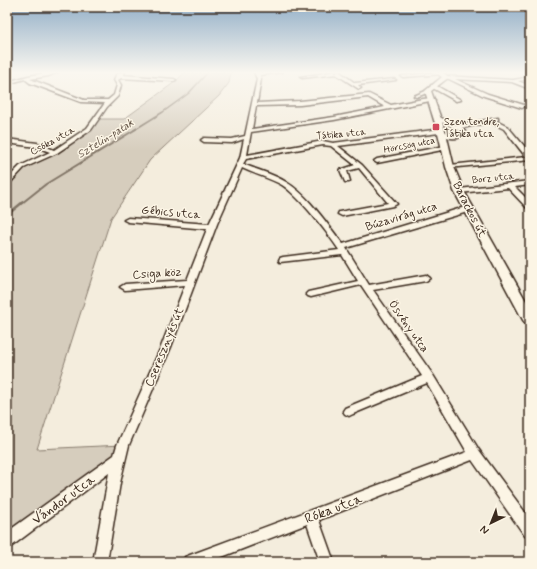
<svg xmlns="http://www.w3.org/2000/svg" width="537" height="569" viewBox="0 0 537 569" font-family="Mynerve,sans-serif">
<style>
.green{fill:#d6cdbd;stroke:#887c6e}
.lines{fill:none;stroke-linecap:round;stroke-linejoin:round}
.stream-far2{stroke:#817466;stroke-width:1.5}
.stream-far1{stroke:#817466;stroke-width:2}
.stream{stroke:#817466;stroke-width:2.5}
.street-casing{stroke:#3b2a1e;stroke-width:3}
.secondary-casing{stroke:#3b2a1e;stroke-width:3}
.street{fill:#fcf5e5;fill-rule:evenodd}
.secondary{fill:#fcf5e5;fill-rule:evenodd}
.poi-dot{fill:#d1495b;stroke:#fcf5e5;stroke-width:1.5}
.labels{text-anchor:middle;stroke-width:3;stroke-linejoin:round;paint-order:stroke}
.far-poi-label{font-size:10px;fill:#3b2a1e;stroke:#fcf5e5;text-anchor:start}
.far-street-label{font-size:10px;fill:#3b2a1e;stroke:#fcf5e5}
.far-water-label{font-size:11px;font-style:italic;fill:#645548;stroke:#fcf5e5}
.street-label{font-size:12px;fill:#3b2a1e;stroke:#fcf5e5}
.near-street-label{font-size:14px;fill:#3b2a1e;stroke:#fcf5e5}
</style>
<rect width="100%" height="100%" fill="#f4eddd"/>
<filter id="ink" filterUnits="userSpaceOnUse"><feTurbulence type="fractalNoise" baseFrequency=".025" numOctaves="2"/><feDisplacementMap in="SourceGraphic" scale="8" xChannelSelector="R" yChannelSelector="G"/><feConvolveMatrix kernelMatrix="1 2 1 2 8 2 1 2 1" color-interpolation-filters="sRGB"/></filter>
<g filter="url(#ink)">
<polygon class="green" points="185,72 231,72 229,83 219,96 150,160 111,218 37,449 123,445 120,458 7,541 7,191 12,184 9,182 18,170 41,159 89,129 96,119 124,119 175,82"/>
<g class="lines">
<polyline class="stream-far2" points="134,130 163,112 189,93 208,72"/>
<polyline class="stream-far1" points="22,203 46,184 136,129"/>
<polyline class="stream" points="7,215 23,202"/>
<g class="street-casing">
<g id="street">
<polygon points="52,72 58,72 48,76 30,79 84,100 108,100 114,95 117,85 114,80 116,75 121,72 125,72 123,75 174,79 176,80 174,81 121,78 118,80 121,85 118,96 107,107 91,130 57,153 24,168 9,184 7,185 7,179 20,166 50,152 36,147 7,143 7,139 37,143 54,150 87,128 105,103 81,102 30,83 25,79 7,84 7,82 28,76"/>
<path d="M254,72h28l-22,3 1,4 -4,24 43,-2 69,-7 22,11 32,-6 9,-1 3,2 -101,20 -83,12 -4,23 76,-14 10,2 108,-14c5,3 11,8 19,4l-2,-3 -23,-11 -1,-1 3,-2 20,9 41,-7v2l-2,1 12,6 22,26v7l-82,8v-2l2,-1 76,-8 -22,-28 -14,-7 -28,6 4,5c-7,8 -19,6 -27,0l-101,13 24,19 35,39 -4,2 -51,10 -4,-2 1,-2 49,-9 -29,-35 -12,3 3,10 -1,1h-4l-5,-12 15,-5 -24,-19 -8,-1 -77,14 -3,5c14,6 31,10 43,18 22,13 41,42 57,62l122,-37h6v4l-125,37 23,37 57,-10 4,3 -4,3 -53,9 60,85 46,75 51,69v19l-5,-2 -53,-76 -153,60 15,42h-14l-13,-38 -98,38h-26l2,-5 5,-2 277,-103 -40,-69 -74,31 -4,2 -4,-2 -2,-3 2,-3 77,-32 -61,-91 -50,12 -3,-1 -2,-2 2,-2 50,-11 -16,-26 -62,7 -1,-2 1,-2 3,-1 56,-7c-11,-17 -40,-54 -57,-65 -12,-7 -28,-11 -40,-17l-25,56 -46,123 -42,98 -9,38 -13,79h-14l16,-89 -97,73 -5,2v-16l107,-77 3,-10 44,-98 24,-62 -60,5 -5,-3 5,-3 62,-4 20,-51 -79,-7 -4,-2 4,-2 81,6 31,-66 4,-19 -12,4 -28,-1 -3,-2 3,-2 28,1 13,-3 12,-57zM368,97l17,10 -51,10 -82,12 4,-23 44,-1z"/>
<polygon points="331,72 340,72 355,83 394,79 396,80 358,85 361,88 359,89 336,74 302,78 300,77"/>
<polygon points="440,72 442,74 403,77 401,76"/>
<polygon points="446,76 513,80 530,77 530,79 518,81 530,86 530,89 512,82 455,79 488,94 524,105 524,107 522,108 484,96 449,79 444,78"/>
<polygon points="431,85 435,85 461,100 456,101 431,87"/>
<polygon points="428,90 430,91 430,92 416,97 414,96"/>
<polygon points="445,146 448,148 447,149 377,163 374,161 377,159"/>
<polygon points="530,181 530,185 515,187 530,202 530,208 527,208 508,188 459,193 455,191 459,189"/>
</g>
</g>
<g class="secondary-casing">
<polygon id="secondary" points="435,72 442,72 449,77 431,91 446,133 454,167 464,191 530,308 530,324 525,323 523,320 454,191 446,167 438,133 425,91 442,77"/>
</g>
<use href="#street" class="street"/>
<use href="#secondary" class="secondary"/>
</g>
</g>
<linearGradient id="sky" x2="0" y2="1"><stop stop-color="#91aec7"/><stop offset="0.48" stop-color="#faf7f0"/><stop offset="1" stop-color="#faf7f0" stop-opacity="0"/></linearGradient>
<rect width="537" height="151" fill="url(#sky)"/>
<rect class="poi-dot" x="432" y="123" width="8" height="8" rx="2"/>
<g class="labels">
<g class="far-poi-label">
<text x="444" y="125">Szentendre,<tspan x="444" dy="12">Tátika utca</tspan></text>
</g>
<g class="far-street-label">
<text transform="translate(341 133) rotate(-5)" y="4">Tátika utca</text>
<text transform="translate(52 140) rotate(-29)" y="4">Csóka utca</text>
<text transform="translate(409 144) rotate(-11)" y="4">Hörcsög utca</text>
<text transform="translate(493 177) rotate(-6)" y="4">Borz utca</text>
</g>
<g class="far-water-label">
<text transform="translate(105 138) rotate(-32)" y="4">Sztelin-patak</text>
</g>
<g class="street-label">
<text transform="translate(470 209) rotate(63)" y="4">Barackos út</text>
<text transform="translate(171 212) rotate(5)" y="4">Gébics utca</text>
<text transform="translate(401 216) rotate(-17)" y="4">Búzavirág utca</text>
<text transform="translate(157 273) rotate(-4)" y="4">Csiga köz</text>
<text transform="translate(409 326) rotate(55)" y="4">Ösvény utca</text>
<text transform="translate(164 347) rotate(-68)" y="4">Cseresznyés út</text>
</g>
<g class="near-street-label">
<text transform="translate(63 499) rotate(-36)" y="5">Vándor utca</text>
<text transform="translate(333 508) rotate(-21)" y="5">Róka utca</text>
</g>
</g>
<rect width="537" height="569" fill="none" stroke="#fcf5e5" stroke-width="24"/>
<rect x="12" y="12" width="513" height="545" fill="none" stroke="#3b2a1e" stroke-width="1.5" filter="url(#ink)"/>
<g transform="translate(491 523) rotate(223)" stroke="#fcf5e5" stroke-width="3" paint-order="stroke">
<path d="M0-3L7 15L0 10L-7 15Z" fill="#3b2a1e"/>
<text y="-6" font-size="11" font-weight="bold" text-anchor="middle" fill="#3b2a1e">N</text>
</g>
</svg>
